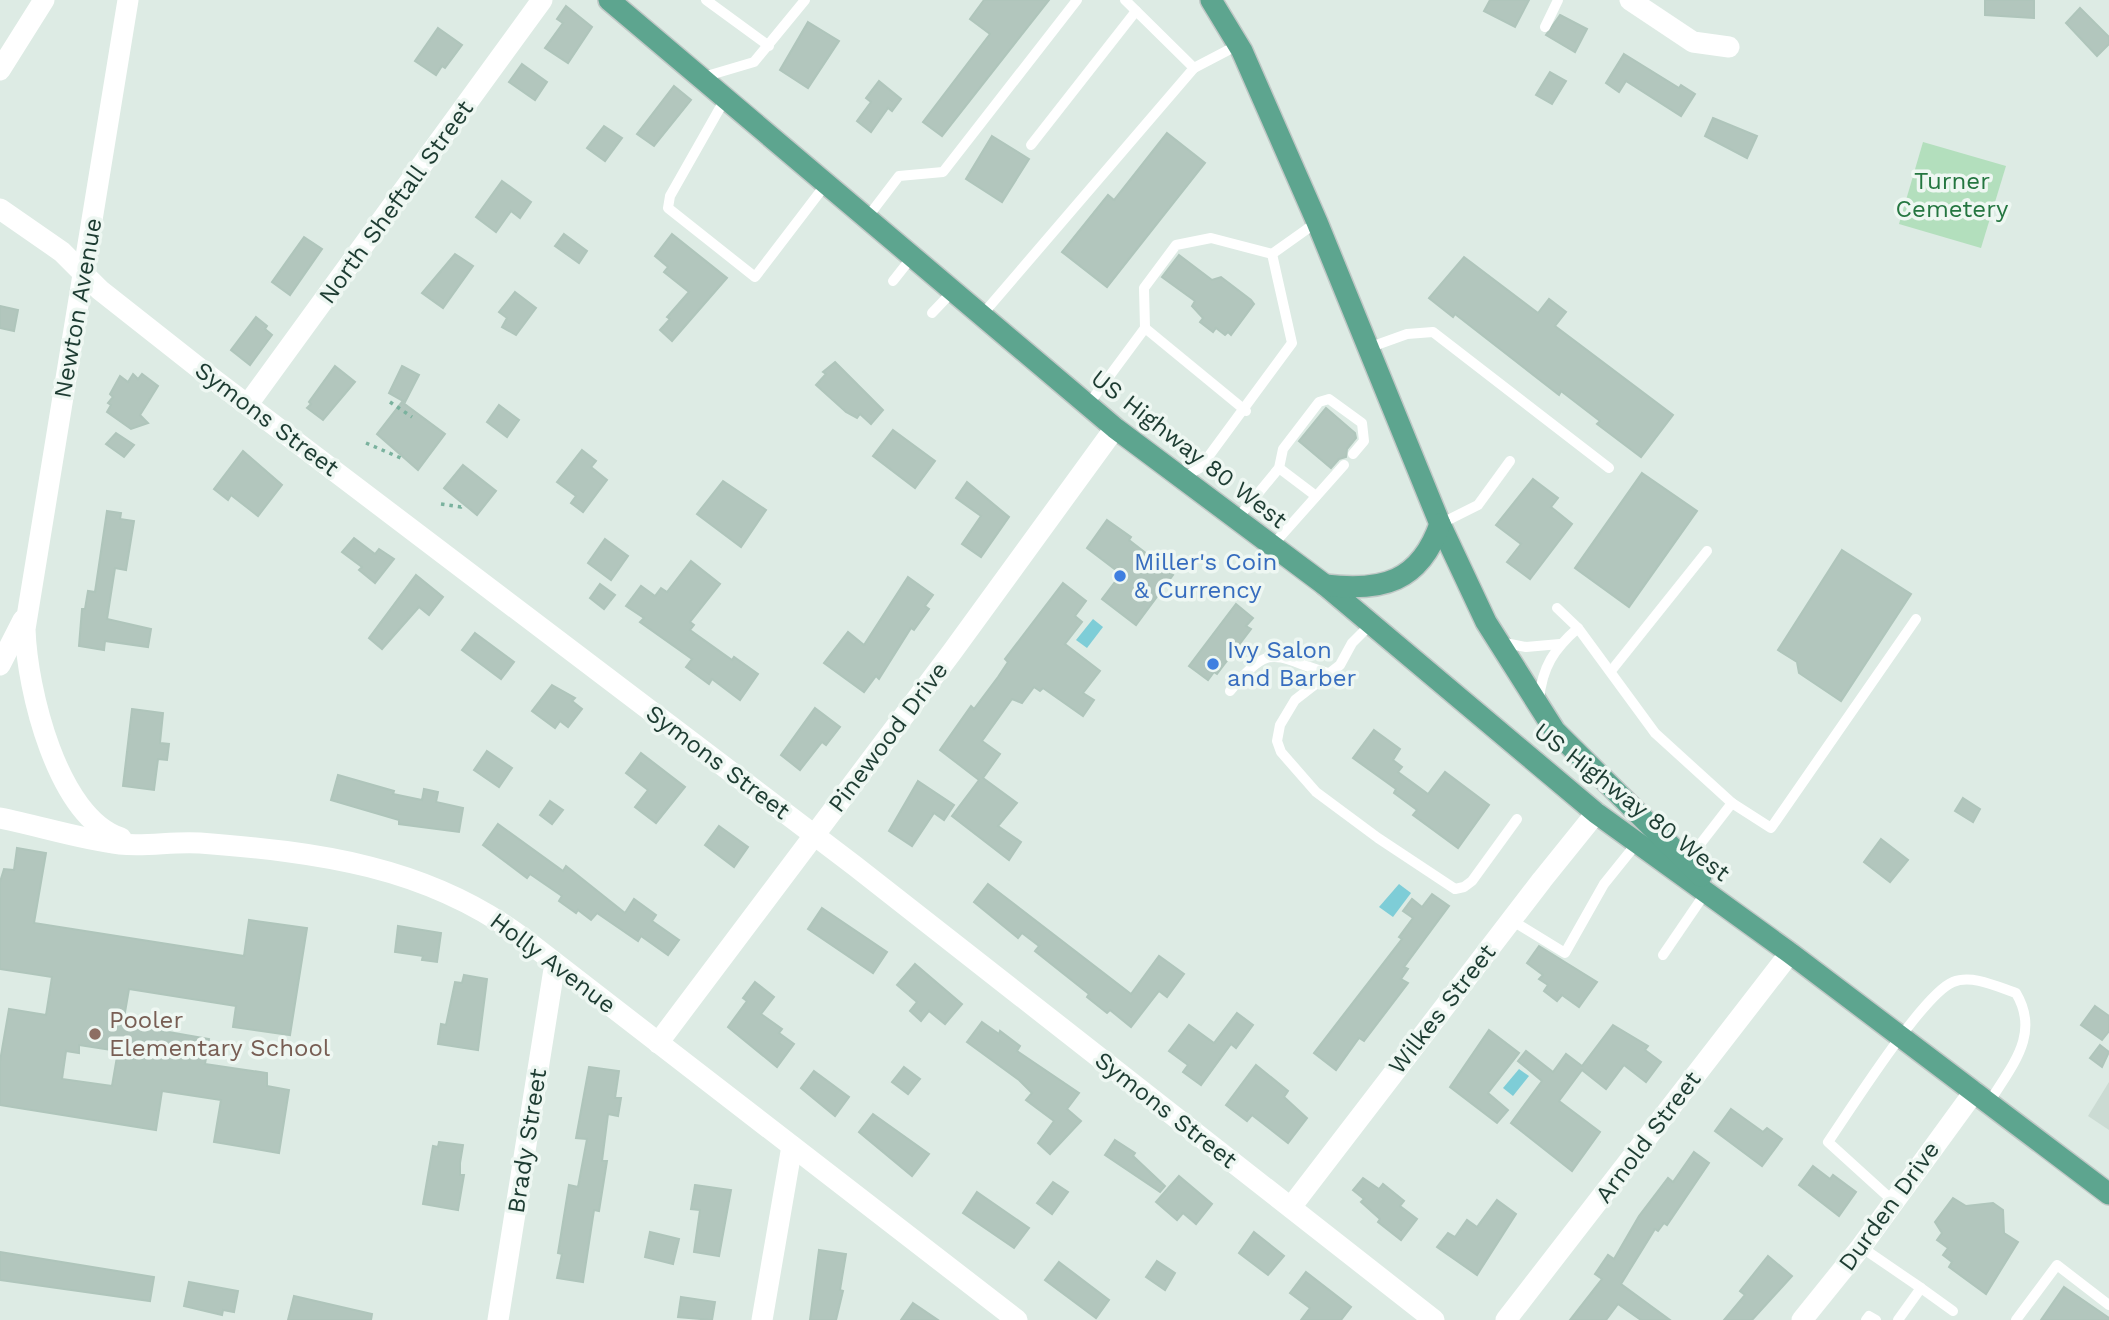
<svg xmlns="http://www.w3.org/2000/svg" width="2109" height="1320" viewBox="0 0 2109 1320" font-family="'Work Sans',sans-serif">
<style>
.built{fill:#cbdbd3}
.green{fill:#b3dfbd}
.water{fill:#7ecdd7}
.building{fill:#b2c6bd;stroke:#afc5bb;stroke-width:2;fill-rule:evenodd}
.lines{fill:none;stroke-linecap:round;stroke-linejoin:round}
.primary-casing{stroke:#c0c8c6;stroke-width:24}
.path{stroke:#7ab29e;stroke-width:3.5;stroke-dasharray:3.5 5;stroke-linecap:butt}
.service{stroke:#fff;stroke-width:10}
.minor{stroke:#fff;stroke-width:21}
.primary{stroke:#5da58f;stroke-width:21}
.shop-dot{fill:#3f7fe0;stroke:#eef7f2;stroke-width:2.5}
.education-dot{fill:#8d6e63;stroke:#eef7f2;stroke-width:2.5}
.labels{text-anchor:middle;stroke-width:7;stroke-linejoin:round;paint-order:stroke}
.park-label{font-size:24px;fill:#247640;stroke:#eef7f2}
.street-label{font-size:24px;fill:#1d3c32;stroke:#eef7f2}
.shop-label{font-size:24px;fill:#366cbe;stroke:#eef7f2;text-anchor:start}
.education-label{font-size:24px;fill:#785e54;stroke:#eef7f2;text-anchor:start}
</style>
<rect width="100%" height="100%" fill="#ddebe4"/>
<polygon class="built" points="2109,1082 2109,1130 2088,1116"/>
<polygon class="green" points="1923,142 2006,166 1981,248 1899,224"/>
<g class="water">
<polygon points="1093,619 1103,627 1087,648 1076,640"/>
<polygon points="1399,884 1411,893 1393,917 1379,907"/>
<polygon points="1519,1069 1529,1076 1513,1096 1503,1088"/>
</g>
<g class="building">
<polygon points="984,0 1049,0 942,136 923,122 990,34 970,19"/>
<polygon points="1490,0 1529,0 1515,27 1484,11"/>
<polygon points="1985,0 2034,0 2034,18 1985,15"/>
<polygon points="566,6 592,27 568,63 545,48 563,23 557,19"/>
<polygon points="2080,8 2109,37 2109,44 2097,56 2066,23"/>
<polygon points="1560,15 1587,29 1575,52 1546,35"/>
<polygon points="808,22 839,41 808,88 780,70"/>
<polygon points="438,28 462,45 445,68 442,66 436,75 415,61"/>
<polygon points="1624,54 1679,88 1681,85 1695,94 1681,116 1626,81 1619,92 1606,83"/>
<polygon points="522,64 547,82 535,100 509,82"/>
<polygon points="1550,72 1566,81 1552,104 1536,95"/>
<polygon points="879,81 901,99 892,111 888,108 871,132 857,121 871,102 866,98"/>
<polygon points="674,86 691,100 654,146 637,134"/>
<polygon points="1713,118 1757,136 1747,158 1705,136"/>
<polygon points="604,126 622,138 605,161 587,148"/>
<polygon points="1167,133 1205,163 1107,287 1062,252 1108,195 1114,200"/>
<polygon points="992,136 1029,159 1002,202 966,179"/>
<polygon points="502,181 531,202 520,218 511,211 496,232 476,217"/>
<polygon points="564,234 587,251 579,263 555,246"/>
<polygon points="672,234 727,278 672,341 660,330 670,319 667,317 689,292 664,272 668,267 655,256"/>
<polygon points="304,237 322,249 290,295 272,282"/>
<polygon points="455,254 473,266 443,308 422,293"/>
<polygon points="1179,255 1212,280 1221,277 1251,300 1254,304 1231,335 1228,332 1225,335 1216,328 1213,332 1200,322 1203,318 1192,306 1195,301 1162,277"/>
<polygon points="1464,257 1538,313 1549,299 1566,312 1555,326 1673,415 1641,457 1597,424 1600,421 1561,391 1559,395 1455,314 1453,317 1429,298"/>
<polygon points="515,292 536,308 516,335 502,327 507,318 499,312"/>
<polygon points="0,306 18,310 14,331 0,328"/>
<polygon points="256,317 267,326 265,329 272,335 250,365 231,350"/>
<polygon points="835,362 883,410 871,424 860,414 857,418 846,412 816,385 826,374 823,372"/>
<polygon points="335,366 355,382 323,420 307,408 311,404 309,402"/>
<polygon points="402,366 419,375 405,402 389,393"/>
<polygon points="133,374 138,379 142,374 158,386 140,415 148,423 131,429 107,412 111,405 108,403 113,397 110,394 120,376 128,382"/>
<polygon points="402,402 445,434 418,470 377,434"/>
<polygon points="499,405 519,420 507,437 487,422"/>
<polygon points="1326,408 1355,433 1356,438 1347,449 1346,457 1339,459 1331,468 1299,441"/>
<polygon points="893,430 935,461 915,488 873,456"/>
<polygon points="116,433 134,445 124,457 106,444"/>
<polygon points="582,450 596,461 591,467 607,480 583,512 571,503 576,496 557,482"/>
<polygon points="243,451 282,485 258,516 231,495 228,500 214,489"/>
<polygon points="463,465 496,491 477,515 444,488"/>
<polygon points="1642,473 1697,511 1629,607 1575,568"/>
<polygon points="1533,479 1558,498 1551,507 1572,524 1530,579 1507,562 1521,544 1496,525"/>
<polygon points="723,481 766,510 741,547 697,514"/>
<polygon points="967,482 1009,517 981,557 962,544 981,516 956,498"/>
<polygon points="107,511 121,513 120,519 134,521 126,570 115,568 107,619 151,629 148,647 105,641 104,650 79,646 82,609 85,609 88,591 95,592"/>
<polygon points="1107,520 1131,537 1129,540 1147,554 1146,556 1173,575 1136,625 1102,599 1121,574 1087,548"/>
<polygon points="354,538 375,554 379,549 394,559 375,583 359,570 362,567 342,552"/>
<polygon points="605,539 628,556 611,580 588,563"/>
<polygon points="1842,550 1911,594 1841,701 1799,673 1797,662 1778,650"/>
<polygon points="691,561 720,584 690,622 694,625 690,630 732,660 734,657 758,674 740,700 712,679 709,684 686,667 692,659 640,622 644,618 626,606 641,586 655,596 661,588 667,592"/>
<polygon points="416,575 443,597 429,615 419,607 382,649 369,638"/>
<polygon points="908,577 933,595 925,606 929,609 914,630 911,628 879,679 876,676 864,692 824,663 848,632 864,645"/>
<polygon points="1063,583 1086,601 1075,616 1082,622 1065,644 1100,671 1083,693 1094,700 1083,716 1043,688 1040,691 1034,687 1022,703 1012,699 982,741 1000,754 983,778 1017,803 998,826 1021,842 1009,860 952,816 979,780 940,750 971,706 974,709 998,677 1008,662 1005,659"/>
<polygon points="600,584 615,595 604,609 590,598"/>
<polygon points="1236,604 1253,618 1246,626 1251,629 1217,674 1214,672 1208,680 1189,666"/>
<polygon points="475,633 514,662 501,679 462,650"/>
<polygon points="552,685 575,698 572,701 582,709 568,727 560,721 555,728 532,711"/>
<polygon points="815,708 840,727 826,745 822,742 800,770 781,755"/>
<polygon points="132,709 163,713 160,743 169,744 167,760 158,759 154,790 123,786"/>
<polygon points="1374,730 1400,749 1393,760 1402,767 1398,772 1428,794 1445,772 1489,805 1458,848 1413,815 1417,810 1394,793 1396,789 1353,758"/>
<polygon points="487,751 512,768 499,787 474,770"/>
<polygon points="641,753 685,787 656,823 635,807 648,790 626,773"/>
<polygon points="338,775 394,791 393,794 422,800 424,789 438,792 436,802 463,808 459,832 399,824 399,820 331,800"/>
<polygon points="918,781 954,805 944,820 934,813 912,846 889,831"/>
<polygon points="1963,798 1980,809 1973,822 1955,811"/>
<polygon points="550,801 563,810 552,824 540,815"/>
<polygon points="498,824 563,871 566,866 625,913 634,899 656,915 652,921 679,940 668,955 641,936 638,941 597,913 591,920 578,910 576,913 559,901 562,896 530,874 527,878 483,845"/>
<polygon points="719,826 748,847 734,867 705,845"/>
<polygon points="1881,839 1908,860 1890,882 1864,862"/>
<path d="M17,848l29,5 -12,70 210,33 5,-36 58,8 -17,107 -57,-8 3,-21 -107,-17 -6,35 86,15 -4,25 62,9v13l22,4 -10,63 -65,-11 7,-42 -59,-9 -6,39 -156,-25v-44l9,-52 37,6 6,-38 -52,-8v-87l4,-13 10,1zM79,1045l39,6 -6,35 -50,-7 4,-28 13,2z"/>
<polygon points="988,884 1131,994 1159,956 1184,974 1167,997 1159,991 1131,1027 1110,1010 1107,1013 1087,997 1089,994 1035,951 1039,946 1022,933 1018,938 974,902"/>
<polygon points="1432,894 1449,906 1404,967 1408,969 1401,979 1408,983 1364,1041 1359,1038 1336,1070 1314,1053 1402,939 1399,937 1413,918 1403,911 1412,899 1422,907"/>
<polygon points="822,908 887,952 873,973 808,929"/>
<polygon points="398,926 441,933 437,962 422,960 423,956 395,952"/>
<polygon points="1539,946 1597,982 1579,1007 1562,995 1557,1001 1544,991 1548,985 1539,979 1543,975 1527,963"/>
<polygon points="915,964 962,1004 945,1024 929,1011 921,1021 910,1011 917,1002 897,985"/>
<polygon points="464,975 487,979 478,1050 438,1044 441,1024 446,1025 455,982 462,983"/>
<polygon points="755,982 774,997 761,1014 782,1029 779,1033 794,1044 777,1067 728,1027 747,1001 743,998"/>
<polygon points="2095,1006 2109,1016 2109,1031 2102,1040 2081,1025"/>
<polygon points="1237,1013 1253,1025 1236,1048 1231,1044 1201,1085 1183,1072 1188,1065 1169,1051 1189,1025 1214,1043"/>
<polygon points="982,1022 999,1034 1000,1031 1020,1046 1017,1051 1079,1093 1067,1109 1081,1121 1050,1154 1038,1143 1054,1121 1026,1100 1032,1093 1019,1080 967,1042"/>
<polygon points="1613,1025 1648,1046 1645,1050 1661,1062 1646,1082 1624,1065 1606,1089 1582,1070 1559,1101 1600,1132 1572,1171 1511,1123 1542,1081 1518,1061 1526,1051 1553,1072 1566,1054 1582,1066"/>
<polygon points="1489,1030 1519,1053 1488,1093 1508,1110 1497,1123 1450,1087"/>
<polygon points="2100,1045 2109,1052 2102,1067 2090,1058"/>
<polygon points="1256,1065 1288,1091 1284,1097 1307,1118 1288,1143 1252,1115 1247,1121 1226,1105"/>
<polygon points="589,1067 619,1071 615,1098 621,1098 618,1116 608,1114 602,1161 607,1161 599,1211 594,1210 583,1282 557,1278 562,1254 558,1253 569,1185 578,1187 587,1139 576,1138"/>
<polygon points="904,1067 920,1079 908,1094 892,1082"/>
<polygon points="814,1071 849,1097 835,1116 801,1088"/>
<polygon points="1731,1109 1763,1132 1767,1128 1782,1139 1762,1166 1715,1131"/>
<polygon points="873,1114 929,1154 912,1176 859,1132"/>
<polygon points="1115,1140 1135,1153 1133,1156 1165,1186 1160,1192 1105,1155"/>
<polygon points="439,1142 463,1145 460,1163 460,1175 464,1175 458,1210 423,1204 433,1146 438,1147"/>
<polygon points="1694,1152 1709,1163 1667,1225 1664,1223 1658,1231 1655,1229 1621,1284 1670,1320 1641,1320 1618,1304 1606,1320 1570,1320 1602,1279 1595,1274 1608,1255 1614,1259 1639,1216 1668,1178 1673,1182"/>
<polygon points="1813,1166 1830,1179 1833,1175 1856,1192 1839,1216 1799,1185"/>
<polygon points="1179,1176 1212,1204 1196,1224 1183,1213 1177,1220 1156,1202"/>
<polygon points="1363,1178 1379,1189 1383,1184 1404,1201 1400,1206 1417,1219 1401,1240 1378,1222 1380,1219 1361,1202 1364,1199 1353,1190"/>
<polygon points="1053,1182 1068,1192 1052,1214 1037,1203"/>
<polygon points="695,1185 731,1190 719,1256 694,1252 700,1210 691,1209"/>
<polygon points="977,1192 1029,1228 1014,1248 963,1213"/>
<polygon points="1953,1198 1966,1206 1993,1203 2003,1210 2004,1233 2018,1242 1986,1294 1949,1267 1952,1262 1943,1255 1948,1248 1937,1240 1942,1233 1935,1222"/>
<polygon points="1497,1200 1516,1214 1477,1275 1437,1247 1448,1233 1455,1237 1467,1220 1477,1227"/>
<polygon points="650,1232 679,1239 673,1264 645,1257"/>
<polygon points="1254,1232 1284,1256 1268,1275 1239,1253"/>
<polygon points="819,1250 846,1254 840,1290 843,1291 836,1320 810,1320"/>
<polygon points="0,1252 154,1277 150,1301 0,1280"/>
<polygon points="1768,1256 1792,1276 1752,1320 1724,1320 1745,1295 1740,1291"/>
<polygon points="1157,1261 1175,1273 1165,1290 1146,1277"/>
<polygon points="1059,1262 1109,1300 1096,1318 1045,1280"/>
<polygon points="1306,1272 1351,1307 1341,1320 1301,1320 1310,1308 1290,1293"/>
<polygon points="189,1282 238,1291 234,1312 223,1310 222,1315 184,1306"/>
<polygon points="2064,1287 2109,1318 2109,1320 2041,1320"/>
<polygon points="294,1296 372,1314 371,1320 288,1320"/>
<polygon points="681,1297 715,1302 712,1320 678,1317"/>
<polygon points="913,1303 938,1320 901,1320"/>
</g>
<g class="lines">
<g class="primary-casing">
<g id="primary">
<polyline points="609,0 1115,428 1325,585 1596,813 1790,953 2109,1194"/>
<polyline points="1211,0 1242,51 1317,222 1440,524 1486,622 1555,731 1701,876"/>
<path d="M1325,585c57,7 95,-3 115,-61"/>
</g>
</g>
<g class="path">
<polyline points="390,402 412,417"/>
<polyline points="366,443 403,459"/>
<polyline points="441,504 461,507 464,504"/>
</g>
<g class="service">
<polyline points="706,0 769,46"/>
<polyline points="1545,27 1558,0"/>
<polyline points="1194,68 1238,45"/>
<polyline points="700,78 754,62 805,0"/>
<polyline points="725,99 670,196 668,208 755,277 826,184"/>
<polyline points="1031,145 1136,11"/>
<polyline points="867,218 899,176 943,172 1077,0"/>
<polyline points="1272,254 1317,222"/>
<polyline points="893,281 912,257"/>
<polyline points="932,313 953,291"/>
<polyline points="982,315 1194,68 1125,0"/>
<polyline points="1145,328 1246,411"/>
<polyline points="1368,348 1407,334 1433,332 1609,468"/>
<polyline points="1088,405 1145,328 1144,288 1176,245 1211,238 1272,254 1292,343 1200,468 1182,478"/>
<polyline points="1279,468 1316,496"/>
<polyline points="1237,519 1279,468 1283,449 1319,402 1329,399 1362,423 1364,441 1353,454"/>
<polyline points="1440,524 1478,505 1510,461"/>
<polyline points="1272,546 1344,465"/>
<polyline points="1557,608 1578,628"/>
<polyline points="1371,624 1352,643 1340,665 1295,700 1280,725 1277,741 1281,752 1316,792 1378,838 1455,889 1464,887 1472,881 1517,819"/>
<polyline points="1500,642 1526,647 1560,644"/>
<polyline points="1611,671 1707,551"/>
<path d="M1230,691c42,-50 41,-35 98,-18"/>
<path d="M1539,700c3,-33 15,-51 39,-72l77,105 77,70 -48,62"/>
<polyline points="1732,803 1771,828 1916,619"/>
<polyline points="1511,920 1565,953 1604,884 1637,843"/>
<polyline points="1663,955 1706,892"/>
<path d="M1893,1201l-65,-59c22,-32 95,-148 125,-160 19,-8 45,5 63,11 25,42 -5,73 -27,110"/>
<polyline points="1861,1247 1921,1288 1898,1320"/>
<polyline points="1921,1288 1953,1311"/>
<polyline points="1866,1320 1869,1316 1876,1320"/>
<polyline points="2016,1320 2057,1265 2109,1305"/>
</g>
<g class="minor">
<polyline points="1630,0 1693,42 1729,47"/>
<polyline points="0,70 44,0"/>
<polyline points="0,209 62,252 100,290 204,372 855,866 1434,1320"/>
<polyline points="248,404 542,0"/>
<polyline points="0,665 23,620"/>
<path d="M0,818c40,8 80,21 120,26 27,3 53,-3 80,-1 117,9 227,23 323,95l494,382"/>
<path d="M121,838c-64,-21 -94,-149 -96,-209l103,-629"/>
<polyline points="658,1043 952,652 1115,428"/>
<polyline points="1291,1207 1542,880 1596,813"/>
<polyline points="498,1320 555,963"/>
<polyline points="762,1320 792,1146"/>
<polyline points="1506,1320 1790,953"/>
<polyline points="1802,1320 1861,1247 1974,1092"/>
</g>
<use href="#primary" class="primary"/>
</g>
<g class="shop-dot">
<circle cx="1120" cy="576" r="7"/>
<circle cx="1213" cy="664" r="7"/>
</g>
<circle class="education-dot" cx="95" cy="1034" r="7"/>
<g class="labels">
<g class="park-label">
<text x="1952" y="189">Turner<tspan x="1952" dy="28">Cemetery</tspan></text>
</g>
<g class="street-label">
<text transform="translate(396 202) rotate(-54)" y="8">North Sheftall Street</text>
<text transform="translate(78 308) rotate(-80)" y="8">Newton Avenue</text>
<text transform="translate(267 419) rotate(37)" y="8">Symons Street</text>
<text transform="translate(1189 449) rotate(38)" y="8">US Highway 80 West</text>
<text transform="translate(888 737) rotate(-53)" y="8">Pinewood Drive</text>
<text transform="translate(718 762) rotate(37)" y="8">Symons Street</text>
<text transform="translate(1632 802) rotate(38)" y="8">US Highway 80 West</text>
<text transform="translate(553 963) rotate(37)" y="8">Holly Avenue</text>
<text transform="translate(1442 1009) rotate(-52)" y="8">Wilkes Street</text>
<text transform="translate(1166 1110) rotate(38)" y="8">Symons Street</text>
<text transform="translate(1648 1137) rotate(-53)" y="8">Arnold Street</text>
<text transform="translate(527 1141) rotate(-81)" y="8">Brady Street</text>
<text transform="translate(1889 1206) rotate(-54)" y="8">Durden Drive</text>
</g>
<g class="shop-label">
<text x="1134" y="570">Miller's Coin<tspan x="1134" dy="28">&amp; Currency</tspan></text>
<text x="1227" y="658">Ivy Salon<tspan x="1227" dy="28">and Barber</tspan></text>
</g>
<g class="education-label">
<text x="109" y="1028">Pooler<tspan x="109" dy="28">Elementary School</tspan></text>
</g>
</g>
</svg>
